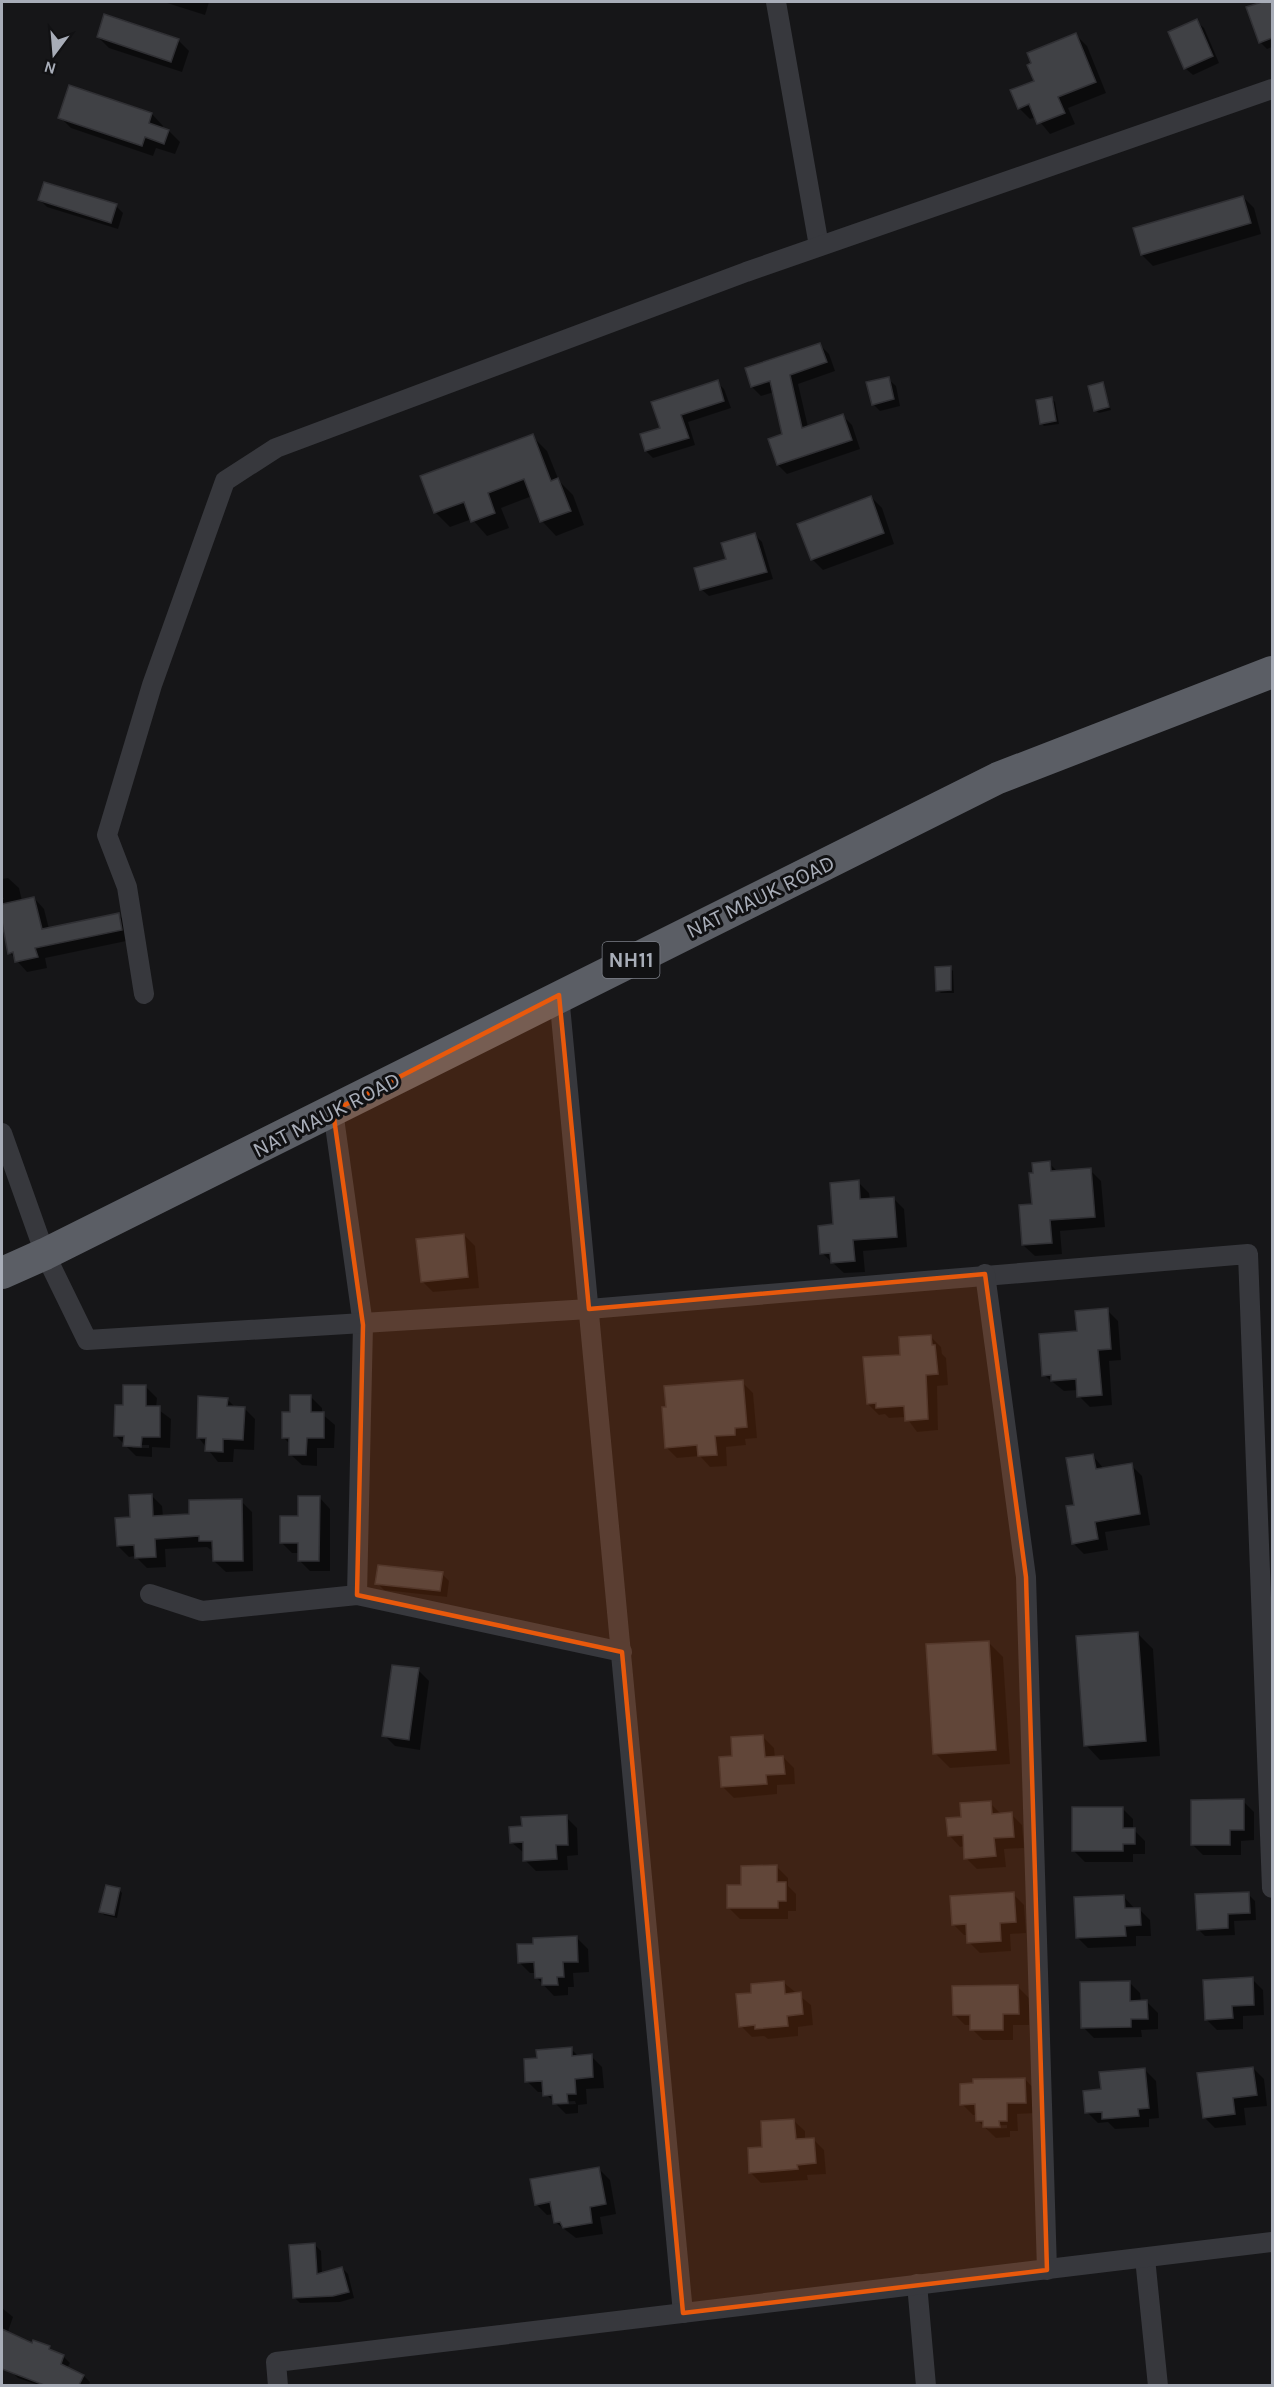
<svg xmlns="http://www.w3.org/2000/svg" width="1274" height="2387" viewBox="0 0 1274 2387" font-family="Karla,sans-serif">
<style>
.shadow{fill:#0007;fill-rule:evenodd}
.building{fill:#404145;stroke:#303034;stroke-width:1.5}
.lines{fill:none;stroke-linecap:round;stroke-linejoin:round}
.minor{stroke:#37383d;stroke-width:20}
.trunk{stroke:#5b5e65;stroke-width:32}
.marked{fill:#e8590c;fill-opacity:0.2;stroke:#e8590c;stroke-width:4.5;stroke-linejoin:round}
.labels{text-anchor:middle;stroke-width:6;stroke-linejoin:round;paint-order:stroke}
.shield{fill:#111113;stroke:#7b7e86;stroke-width:1.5}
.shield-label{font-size:21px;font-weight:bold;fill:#a8adb8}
.street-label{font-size:22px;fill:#a8adb8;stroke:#111113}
</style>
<rect width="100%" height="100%" fill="#161618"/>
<g class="shadow">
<polygon points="164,2 209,2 205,15"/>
<polygon points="1267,2 1272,2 1272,47 1267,49 1260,42 1248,8"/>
<polygon points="1196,21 1204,28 1219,63 1193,75 1185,68"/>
<polygon points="1076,35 1087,46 1106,93 1068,108 1075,124 1050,134 1036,117 1030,119 1019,108 1036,82 1033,64"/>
<polygon points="98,37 178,40 189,51 182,72 109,48"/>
<polygon points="70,87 152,114 163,126 161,129 169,131 180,142 175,154 156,148 153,156 71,128 60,117"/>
<polygon points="1243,197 1254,208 1261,234 1153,266 1142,255"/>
<polygon points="40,200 116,206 123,213 118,229 47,207"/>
<polygon points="820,345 829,354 835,371 798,384 808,427 843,416 852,425 860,449 787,474 778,465 770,440 784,435 774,392 761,396 752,387 747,369"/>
<polygon points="888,379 896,386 900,406 880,411 873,404"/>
<polygon points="717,382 724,389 731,408 688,422 695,445 653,458 646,451 662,429"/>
<polygon points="1102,384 1111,410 1099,413 1095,410"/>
<polygon points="1052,399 1055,402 1059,424 1044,426 1041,423"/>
<polygon points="532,436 547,451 559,481 573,495 584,525 556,536 542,521 532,496 501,508 509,528 487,536 472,519 450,527 435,512"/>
<polygon points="871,497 882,508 894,544 823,570 812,559"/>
<polygon points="755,535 762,542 773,579 709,596 701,589"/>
<polygon points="8,878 19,888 22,901 34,898 44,909 49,929 118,914 129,925 131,940 45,958 47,968 27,972 10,953 2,915 2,899 4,899 2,896 2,879"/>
<polygon points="950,968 953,971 954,993 941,993 937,990"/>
<polygon points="1049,1163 1058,1172 1090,1170 1101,1181 1105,1227 1060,1231 1062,1254 1035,1256 1023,1245 1033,1205 1035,1174"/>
<polygon points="858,1182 869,1193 870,1200 893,1198 904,1209 907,1247 863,1251 865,1272 844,1273 822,1253"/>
<polygon points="464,1235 475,1246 479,1288 433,1292 422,1281"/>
<polygon points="1107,1310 1118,1321 1121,1360 1109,1361 1112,1405 1090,1407 1079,1396 1078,1390 1064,1391 1044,1375 1079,1332"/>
<polygon points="930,1336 941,1347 942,1354 946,1358 948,1385 937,1386 938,1430 917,1432 906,1417 889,1418 885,1414 879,1415 868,1404 902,1356"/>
<polygon points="742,1382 753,1393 757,1438 745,1439 746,1445 726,1447 727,1466 710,1467 700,1456 677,1458 666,1447"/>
<path d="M146,1387l11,11 -1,10 15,11 -1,29 -18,-1v10l-16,-1 -20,-20 8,-29zM130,1445h19v3h-16z"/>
<polygon points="311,1397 322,1408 322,1414 335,1425 334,1448 317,1448 317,1466 302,1465 290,1454 290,1444 283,1437 292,1413"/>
<polygon points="227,1399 236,1408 244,1408 255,1419 254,1450 234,1449 233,1462 218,1462 198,1437"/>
<polygon points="1093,1456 1104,1469 1131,1465 1142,1476 1150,1525 1105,1532 1108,1550 1084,1554 1073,1543 1076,1506"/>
<polygon points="151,1495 162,1506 163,1517 191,1515 241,1501 252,1512 253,1571 226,1572 214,1561 214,1552 207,1547 165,1549 166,1567 147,1568 135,1556 129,1557 118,1546 132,1518"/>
<polygon points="319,1497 330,1509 330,1571 310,1571 299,1560 300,1553 292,1553 281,1542"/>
<polygon points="442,1574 449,1581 447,1597 384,1590 377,1583"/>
<polygon points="1138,1634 1153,1649 1160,1756 1100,1760 1086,1745"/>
<polygon points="988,1642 1003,1657 1010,1764 950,1768 935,1753"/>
<polygon points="418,1670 429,1681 420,1750 395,1746 384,1735"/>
<polygon points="763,1737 774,1748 775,1758 783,1757 794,1768 795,1784 777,1785 777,1794 734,1798 723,1787 734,1758"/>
<polygon points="1243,1801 1254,1812 1254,1840 1241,1841 1241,1855 1203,1855 1192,1844"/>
<polygon points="990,1803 1001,1814 1011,1814 1022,1825 1024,1848 1004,1849 1006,1867 977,1869 966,1858 965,1846 960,1847 949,1835 963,1819"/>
<polygon points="1122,1808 1133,1819 1133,1829 1145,1841 1145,1854 1133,1854 1133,1862 1085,1862 1074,1851"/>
<polygon points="566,1817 577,1828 578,1855 567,1856 568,1870 536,1871 525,1860 524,1853 511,1842"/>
<polygon points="777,1867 788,1878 788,1886 796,1894 796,1911 788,1911 788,1919 740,1919 729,1908 742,1887"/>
<polygon points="119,1890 122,1893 117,1918 104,1915 101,1911"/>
<polygon points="1013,1894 1024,1905 1026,1933 1010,1934 1011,1951 980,1953 969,1942 968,1935 964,1935 953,1924"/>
<polygon points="1248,1894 1255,1901 1256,1920 1234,1921 1235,1935 1205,1936 1198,1929"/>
<polygon points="1123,1896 1135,1909 1139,1909 1150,1920 1151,1936 1136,1936 1136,1946 1088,1948 1077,1937"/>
<polygon points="577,1938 588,1949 589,1972 573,1973 574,1987 568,1987 568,1995 554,1996 536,1977 536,1973 530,1973 519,1962 535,1945"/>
<polygon points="1252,1979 1263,1990 1264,2015 1243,2016 1243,2029 1217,2030 1206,2019"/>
<polygon points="783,1982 811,2005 813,2025 798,2027 798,2036 768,2039 764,2036 752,2037 741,2026 753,1994"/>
<polygon points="1129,1982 1140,1993 1141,2002 1147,2002 1158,2013 1158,2029 1141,2030 1142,2037 1094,2038 1083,2027"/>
<polygon points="1018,1987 1029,1998 1029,2025 1013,2025 1013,2040 983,2040 972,2029 972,2025 965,2025 954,2014"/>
<path d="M571,2049l8,8 12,-1 11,11 2,21 -18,1 1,15 -9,1v8l-12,1 -22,-22h-6l-11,-11zM575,2101l1,3 -16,1 -3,-3z"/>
<polygon points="1253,2068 1264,2079 1267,2106 1244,2108 1246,2125 1215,2128 1204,2117"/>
<polygon points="1145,2070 1156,2081 1159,2118 1149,2119 1149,2127 1115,2129 1108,2122 1098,2123 1087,2112 1102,2090"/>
<path d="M1025,2079l11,12 1,22 -20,1 1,17h-8v6l-14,1 -18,-17 -1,-6h-4l-11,-11zM1007,2125v3l-19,1 -3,-3z"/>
<polygon points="793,2120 805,2131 805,2140 813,2139 824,2150 826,2174 807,2175 808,2180 761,2183 750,2172 764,2149"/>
<polygon points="599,2169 610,2180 616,2214 600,2217 603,2234 576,2238 555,2222 554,2214 547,2215 536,2204"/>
<polygon points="315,2245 321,2251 322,2274 342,2268 348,2274 354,2298 340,2302 300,2303 294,2297"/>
<polygon points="2,2308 13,2317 5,2340 2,2338"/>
<polygon points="32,2345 49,2348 63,2356 70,2363 67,2368 84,2376 90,2382 89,2386 41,2386 18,2378 12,2372"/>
</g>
<g class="building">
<polygon points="1262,2 1272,2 1272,38 1259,43 1246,7"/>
<polygon points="104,14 179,39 171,62 97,37"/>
<polygon points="1197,19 1213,56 1184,69 1168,32"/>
<polygon points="1076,33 1096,82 1058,97 1065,113 1037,124 1029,104 1018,109 1010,90 1034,81 1027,65 1031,63 1027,53"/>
<polygon points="69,85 152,113 149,123 169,130 164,144 145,137 142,146 58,118"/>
<polygon points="44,182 117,204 111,223 38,200"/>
<polygon points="1243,196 1251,223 1141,255 1133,228"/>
<polygon points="820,343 827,362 790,375 802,428 843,414 852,440 777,465 768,439 782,434 770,381 751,387 745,368"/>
<polygon points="889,377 894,399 872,405 866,382"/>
<polygon points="718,380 724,401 681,415 689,438 645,451 640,434 660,428 651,402"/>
<polygon points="1103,382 1109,407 1094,411 1088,386"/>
<polygon points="1052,397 1056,421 1040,424 1036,400"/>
<polygon points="533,434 551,481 558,478 571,511 540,522 524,479 488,493 495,513 471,522 464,502 434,513 420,476"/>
<polygon points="871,496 884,533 811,560 797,524"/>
<polygon points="755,533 767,572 700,590 694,568 726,559 721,543"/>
<polygon points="34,897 42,929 119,913 122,930 35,948 38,957 15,962 13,952 8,954 2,922 2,904"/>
<polygon points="951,966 951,990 936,991 935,967"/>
<polygon points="1050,1161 1051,1171 1091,1168 1095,1217 1050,1220 1052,1243 1022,1245 1019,1205 1032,1204 1029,1173 1033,1173 1032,1163"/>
<polygon points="859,1180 860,1199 894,1197 897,1237 853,1240 855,1261 831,1263 830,1253 820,1254 818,1226 833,1224 830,1183"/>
<polygon points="464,1234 468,1277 421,1282 416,1239"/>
<polygon points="1108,1308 1111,1349 1098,1350 1102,1395 1077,1397 1076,1379 1051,1381 1051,1375 1042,1376 1039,1334 1077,1331 1075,1311"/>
<polygon points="931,1335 932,1345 935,1345 938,1374 926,1375 928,1419 905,1421 904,1406 876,1408 876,1403 867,1404 863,1357 900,1355 899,1337"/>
<polygon points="743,1380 747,1427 735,1428 735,1435 715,1436 717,1455 698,1456 697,1445 665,1448 662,1407 666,1407 664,1386"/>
<polygon points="123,1385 146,1385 146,1406 160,1406 160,1437 142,1437 141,1447 123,1446 124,1436 114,1436 115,1405 123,1405"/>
<polygon points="290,1395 311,1395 311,1412 324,1412 324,1438 307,1438 306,1455 289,1455 289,1438 282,1438 282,1412 290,1412"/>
<polygon points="198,1396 228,1398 227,1406 245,1407 243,1440 223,1439 223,1452 205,1451 206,1438 197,1438"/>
<polygon points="1093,1454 1096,1469 1132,1463 1140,1514 1095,1522 1098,1539 1072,1544 1066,1506 1074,1505 1066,1458"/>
<polygon points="152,1494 153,1516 189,1514 189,1500 242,1499 243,1561 213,1561 212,1541 199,1541 199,1536 155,1539 156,1557 135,1558 134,1545 117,1546 115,1518 130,1517 129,1495"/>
<polygon points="298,1496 320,1496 319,1561 298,1561 298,1543 280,1543 280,1516 298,1516"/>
<polygon points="378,1565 443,1572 440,1591 375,1584"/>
<polygon points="1138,1632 1146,1741 1084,1746 1076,1636"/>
<polygon points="989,1641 996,1750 933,1754 926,1644"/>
<polygon points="392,1665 419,1668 409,1740 382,1736"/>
<polygon points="763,1735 765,1757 783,1756 785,1774 766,1775 767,1784 721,1787 719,1757 732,1756 731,1737"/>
<polygon points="1244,1799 1244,1830 1230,1830 1230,1845 1191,1845 1191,1800"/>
<polygon points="991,1801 992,1814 1012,1812 1014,1837 994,1838 996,1856 964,1859 963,1835 948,1836 946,1818 961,1817 960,1803"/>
<polygon points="1072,1807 1123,1807 1123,1828 1135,1828 1135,1844 1123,1844 1123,1851 1072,1851"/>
<polygon points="567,1815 568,1845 556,1845 557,1859 523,1861 523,1842 510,1843 509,1827 522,1826 521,1817"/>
<polygon points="777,1865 777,1882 786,1882 786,1901 778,1901 778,1908 727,1908 727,1885 741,1885 741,1866"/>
<polygon points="106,1885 120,1888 114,1915 99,1912"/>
<polygon points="1014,1892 1016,1922 1000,1923 1001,1941 967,1943 966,1924 952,1925 950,1896"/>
<polygon points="1249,1892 1250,1913 1228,1914 1228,1928 1197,1930 1195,1894"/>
<polygon points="1124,1895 1125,1908 1140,1908 1141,1925 1125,1926 1126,1936 1076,1938 1074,1897"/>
<polygon points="577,1936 578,1962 563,1962 564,1977 557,1977 558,1985 542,1985 542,1978 535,1978 534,1962 518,1963 517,1944 533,1944 533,1938"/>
<polygon points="1253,1977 1254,2005 1232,2006 1233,2018 1205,2020 1203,1980"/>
<polygon points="784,1981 785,1994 801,1992 803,2014 787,2016 788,2026 755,2029 755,2025 739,2027 736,1994 751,1993 751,1984"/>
<polygon points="1130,1981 1130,2001 1147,2000 1148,2019 1131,2019 1131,2027 1081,2028 1080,1982"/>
<polygon points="1018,1985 1019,2014 1003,2014 1003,2030 970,2030 970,2015 953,2015 952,1986"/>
<polygon points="572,2047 572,2056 592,2054 593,2077 575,2079 576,2094 567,2094 568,2103 553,2104 552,2095 543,2096 542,2081 525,2082 524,2059 537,2058 536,2050"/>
<polygon points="1253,2067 1257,2095 1233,2098 1235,2114 1203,2118 1197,2073"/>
<polygon points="1145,2068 1149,2108 1138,2109 1139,2116 1102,2119 1102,2112 1085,2113 1083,2091 1101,2089 1099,2072"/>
<polygon points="1025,2078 1026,2103 1007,2103 1007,2121 999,2121 1000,2127 983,2127 983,2121 976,2121 975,2104 960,2105 960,2084 973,2083 973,2079"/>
<polygon points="794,2119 796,2139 814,2138 816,2163 797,2165 798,2169 749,2173 748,2148 762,2147 761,2121"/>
<polygon points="599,2167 606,2204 590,2207 592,2223 563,2228 560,2222 554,2223 550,2202 535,2205 530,2179"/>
<polygon points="315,2243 317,2274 342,2267 349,2292 333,2296 293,2298 289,2245"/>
<polygon points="2,2329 32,2343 33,2340 50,2346 49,2349 64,2355 61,2364 84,2375 79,2385 44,2385 2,2369"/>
</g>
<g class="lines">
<g class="minor">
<polyline points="776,2 819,246"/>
<polyline points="144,994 127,887 107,835 152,685 225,481 276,448 746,272 1272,89"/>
<polyline points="559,995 683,2313"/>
<polyline points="333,1111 363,1325 357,1595"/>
<polyline points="2,1133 45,1254 87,1340 589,1309 1248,1254 1272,1888"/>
<polyline points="985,1274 1026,1577 1047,2270"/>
<polyline points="150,1594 202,1611 357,1595 622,1652"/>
<polyline points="1145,2258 1158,2386"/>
<polyline points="917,2284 926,2386"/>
<polyline points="278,2386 276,2362 1272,2242"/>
</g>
<polyline class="trunk" points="2,1273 45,1254 998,778 1272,672"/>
</g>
<path class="marked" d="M559,995l30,314 396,-35 41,303 21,693 -364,43 -61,-661 -265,-57 6,-270 -30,-214z"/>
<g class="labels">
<rect class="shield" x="602.5" y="942" width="57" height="36" rx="4.5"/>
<g class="shield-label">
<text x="631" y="967">NH11</text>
</g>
<g class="street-label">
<text transform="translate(760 896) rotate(-26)" y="8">NAT MAUK ROAD</text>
<text transform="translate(326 1114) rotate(-27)" y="8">NAT MAUK ROAD</text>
</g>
</g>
<rect width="1274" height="2387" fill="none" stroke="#a8adb8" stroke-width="6"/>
<g transform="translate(54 54) rotate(196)" stroke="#111113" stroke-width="4.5" paint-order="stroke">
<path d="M0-4.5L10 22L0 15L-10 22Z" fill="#a8adb8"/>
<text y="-9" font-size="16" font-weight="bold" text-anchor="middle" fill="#a8adb8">N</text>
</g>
</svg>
